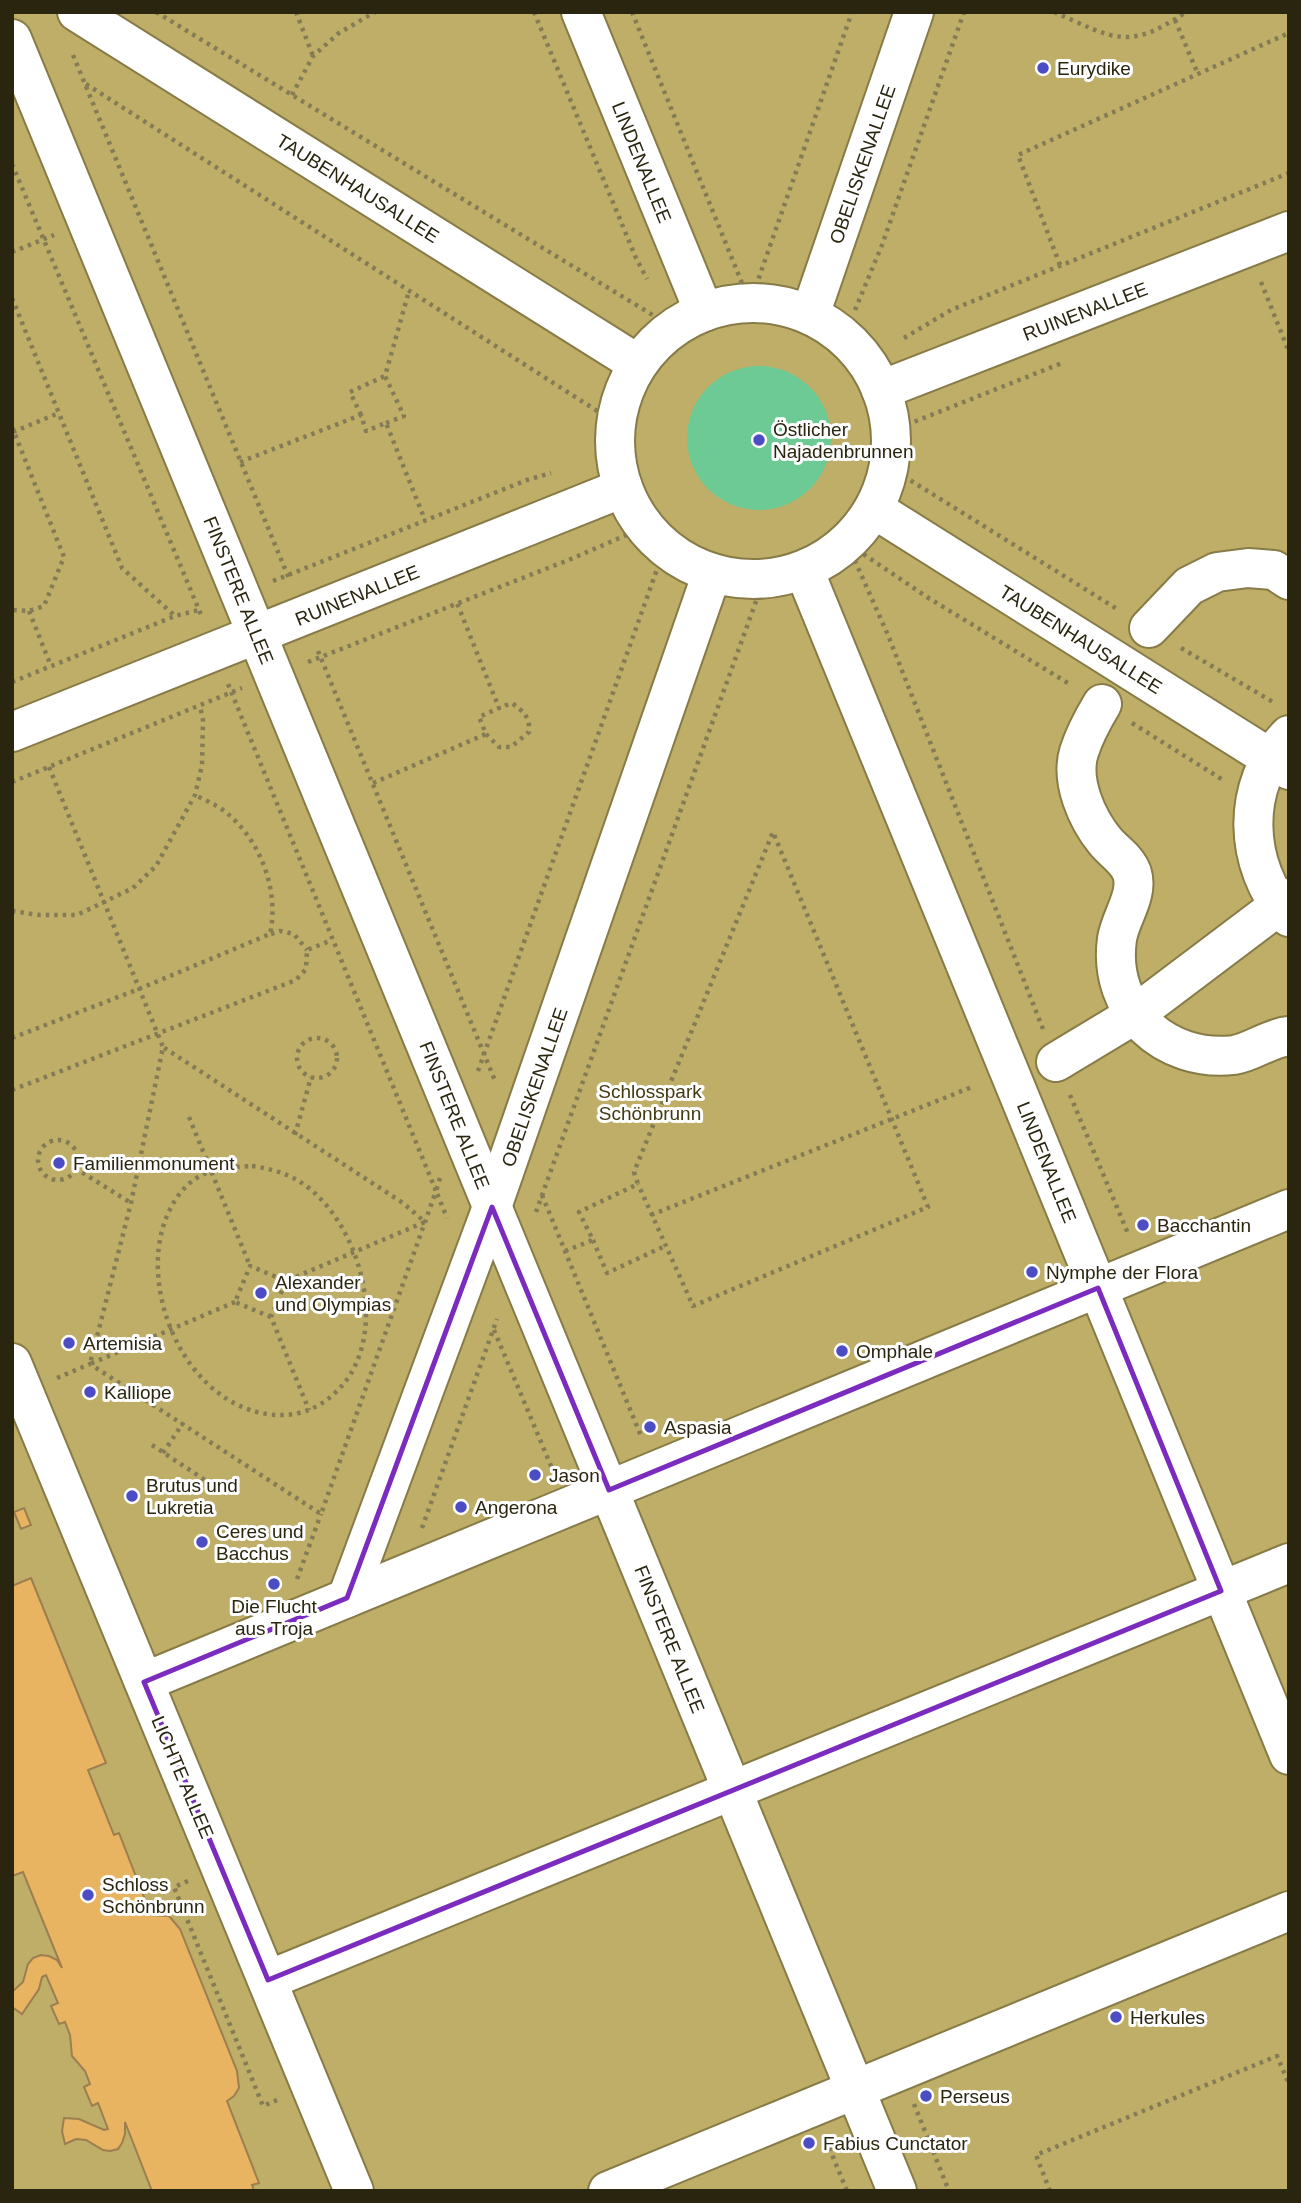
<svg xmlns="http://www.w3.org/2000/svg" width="1301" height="2203" viewBox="0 0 1301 2203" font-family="Helvetica,sans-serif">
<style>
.green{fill:#beae67}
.water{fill:#6dca95}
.building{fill:#e9b461;stroke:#9c7e50;stroke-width:2}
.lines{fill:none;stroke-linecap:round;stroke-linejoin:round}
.minor-casing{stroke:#877b47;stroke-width:42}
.path{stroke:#857c56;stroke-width:4.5;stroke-dasharray:3.5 5;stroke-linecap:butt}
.minor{stroke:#fff;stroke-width:38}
.marked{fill:none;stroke:#7b2cbf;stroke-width:5;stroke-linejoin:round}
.poi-dot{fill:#4c4dc4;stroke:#fefefe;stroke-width:2.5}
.labels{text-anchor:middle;stroke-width:6;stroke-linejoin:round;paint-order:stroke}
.poi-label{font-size:19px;fill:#2a250f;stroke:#fefefe;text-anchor:start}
.street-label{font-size:19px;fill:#2a250f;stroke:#fefefe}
.park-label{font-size:19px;fill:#423a11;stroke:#fefefe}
</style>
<rect width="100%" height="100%" fill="#eadea6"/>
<rect class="green" x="12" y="12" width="1277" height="2179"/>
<circle class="water" cx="759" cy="438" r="72"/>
<g class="building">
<polygon points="24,1508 31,1525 21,1529 14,1512"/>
<polygon points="31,1578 106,1763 88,1770 114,1835 119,1833 151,1915 169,1916 180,1929 237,2071 239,2088 234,2096 227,2101 259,2183 252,2185 254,2191 152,2191 125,2122 125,2134 122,2143 118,2149 110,2151 103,2150 86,2140 76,2139 65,2144 62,2131 64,2118 79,2119 104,2130 108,2129 98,2103 92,2106 84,2087 90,2084 85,2071 72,2056 70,2035 65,2022 59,2024 51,2006 58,2003 46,1975 42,1977 39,1989 22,2014 12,2007 12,1992 23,1982 28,1964 33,1958 41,1955 49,1956 57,1960 62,1968 23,1872 12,1876 12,1586"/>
</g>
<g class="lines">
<g class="minor-casing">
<g id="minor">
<polyline points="77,12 638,364"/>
<polyline points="581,12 704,312"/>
<polyline points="12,39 897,2191"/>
<circle cx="753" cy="441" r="138"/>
<polyline points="810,315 914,12"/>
<polyline points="881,390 1289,231"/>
<polyline points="874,509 1289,770"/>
<polyline points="804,570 1289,1755"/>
<polyline points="1149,628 1189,586 1217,572 1248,568 1274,570 1289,580"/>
<path d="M1102,704c-9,15 -18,32 -23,48 -9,29 8,67 26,89 9,11 22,18 27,32 7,22 -12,45 -15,66 -10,71 48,124 117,116 19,-3 35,-17 55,-19"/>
<polyline points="12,732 623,488"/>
<path d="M1289,735c-49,50 -46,131 0,182"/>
<polyline points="1056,1062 1134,1015 1289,898"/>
<polyline points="12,1363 354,2191"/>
<polyline points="347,1598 492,1207 712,573"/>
<polyline points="144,1682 1289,1209"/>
<polyline points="268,1980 1289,1563"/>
<polyline points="608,2191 1289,1911"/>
</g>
</g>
<g class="path">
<polyline points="156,12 669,325"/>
<polyline points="296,12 313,56"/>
<polyline points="534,12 636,258 647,279"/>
<polyline points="632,12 750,303 852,12"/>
<path d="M1054,12c60,26 73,40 132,0"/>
<polyline points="1175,20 1198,74"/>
<polyline points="73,55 290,581"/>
<polyline points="86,84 616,423"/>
<polyline points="292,95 313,56 339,33 375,12"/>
<polyline points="12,164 202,617"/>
<polyline points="12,252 54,235"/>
<polyline points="1060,265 1018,155 1289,33"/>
<polyline points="1261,282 1289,352"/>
<polyline points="12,298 122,568 175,616 199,610"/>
<polyline points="855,310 882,245 964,12"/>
<polyline points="904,338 951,310 1289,173"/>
<polyline points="361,415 350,392 385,376"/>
<polyline points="386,423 404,416 385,376 409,291"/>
<polyline points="12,427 64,557 44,606 29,611 12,610"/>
<polyline points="891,431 1062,363"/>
<polyline points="13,432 59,413"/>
<polyline points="240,462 361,415 366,431 386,423 425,520"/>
<polyline points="889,467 1117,609"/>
<polyline points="273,581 527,480 551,473"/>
<polyline points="29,611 51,666"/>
<polyline points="1181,648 1273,702"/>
<polyline points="318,651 496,1083"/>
<polyline points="308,662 571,559 645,527"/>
<polyline points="12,682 175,616"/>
<polyline points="1132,723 1223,780"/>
<path d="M486,734l13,13h12l18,-15c1,-15 -5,-20 -17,-29l-13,5"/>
<polyline points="49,767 163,1047"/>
<polyline points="12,782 242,688"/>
<polyline points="373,783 486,734 479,717 499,708 457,603"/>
<polyline points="12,911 40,915 77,915 133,888 156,866 195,795 202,765 203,720 200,706"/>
<polyline points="271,934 280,931 294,934 307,950"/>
<polyline points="1043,1029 888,635 847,543 927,597 1071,685"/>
<path d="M12,1038l127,-49 131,-55c10,-45 -11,-99 -50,-126 -8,-5 -17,-9 -25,-13"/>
<circle cx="317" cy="1058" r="20"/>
<polyline points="478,1071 665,547"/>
<polyline points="12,1090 296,980 306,969 307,950 332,940"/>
<polyline points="1070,1095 1129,1236"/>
<polyline points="189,1117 250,1266"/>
<polyline points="295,1135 311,1077"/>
<circle cx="58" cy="1160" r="20"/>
<path d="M252,1166c22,3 41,9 58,23 54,44 81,152 25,204 -19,18 -43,25 -68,21 -81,-12 -128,-121 -102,-193 6,-17 18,-36 35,-45 16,-8 35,-9 52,-10z"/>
<polyline points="75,1168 131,1203"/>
<polyline points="440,1178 436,1191 447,1218"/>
<polyline points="542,1195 641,1436"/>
<polyline points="536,1212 764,579 766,584"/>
<polyline points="651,1215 972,1087"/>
<polyline points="593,1240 607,1273 665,1246"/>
<polyline points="565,1251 593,1240 579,1212 638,1184 634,1172 773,832 928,1207 693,1306 638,1184"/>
<polyline points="235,1302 90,1364 131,1203 163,1047 403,1203 425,1222 286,1281"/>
<polyline points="271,1317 235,1302 250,1266 286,1281 271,1317 309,1410"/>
<polyline points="494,1330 554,1473"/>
<polyline points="57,1378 90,1364 321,1514 436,1191 228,684"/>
<polyline points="152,1445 229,1496"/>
<polyline points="163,1453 183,1423"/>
<polyline points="422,1528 497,1319"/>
<polyline points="297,1579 321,1514"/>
<polyline points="188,1881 174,1887 263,2106 277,2100"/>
<polyline points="914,2104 949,2191"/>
<polyline points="826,2140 847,2191"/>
<polyline points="1050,2191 1036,2155 1277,2056 1289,2084"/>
</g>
<use href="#minor" class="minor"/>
</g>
<path class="marked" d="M492,1207l117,283 489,-202 123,303 -953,389 -124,-298 203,-84z"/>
<g class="poi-dot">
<circle cx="1043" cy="68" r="7"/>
<circle cx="759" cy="440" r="7"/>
<circle cx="59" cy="1163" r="7"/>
<circle cx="1143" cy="1225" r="7"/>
<circle cx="1032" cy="1272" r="7"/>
<circle cx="261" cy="1293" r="7"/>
<circle cx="69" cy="1343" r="7"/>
<circle cx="842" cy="1351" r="7"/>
<circle cx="90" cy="1392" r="7"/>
<circle cx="650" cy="1427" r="7"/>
<circle cx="535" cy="1475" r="7"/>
<circle cx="132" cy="1496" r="7"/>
<circle cx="461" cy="1507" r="7"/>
<circle cx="202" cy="1542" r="7"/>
<circle cx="274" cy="1584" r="7"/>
<circle cx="88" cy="1895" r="7"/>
<circle cx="1116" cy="2017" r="7"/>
<circle cx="926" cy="2096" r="7"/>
<circle cx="809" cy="2143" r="7"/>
</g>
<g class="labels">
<g class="poi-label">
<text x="1057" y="75">Eurydike</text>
<text x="773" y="436">Östlicher<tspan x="773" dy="22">Najadenbrunnen</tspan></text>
<text x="73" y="1170">Familienmonument</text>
<text x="1157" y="1232">Bacchantin</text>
<text x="1046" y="1279">Nymphe der Flora</text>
<text x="275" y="1289">Alexander<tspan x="275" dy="22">und Olympias</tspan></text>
<text x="83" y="1350">Artemisia</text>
<text x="856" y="1358">Omphale</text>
<text x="104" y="1399">Kalliope</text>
<text x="664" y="1434">Aspasia</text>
<text x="549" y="1482">Jason</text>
<text x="146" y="1492">Brutus und<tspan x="146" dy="22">Lukretia</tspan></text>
<text x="475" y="1514">Angerona</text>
<text x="216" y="1538">Ceres und<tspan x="216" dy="22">Bacchus</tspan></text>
<text x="274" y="1613" text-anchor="middle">Die Flucht<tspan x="274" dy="22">aus Troja</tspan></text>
<text x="102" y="1891">Schloss<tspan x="102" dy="22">Schönbrunn</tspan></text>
<text x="1130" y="2024">Herkules</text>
<text x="940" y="2103">Perseus</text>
<text x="823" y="2150">Fabius Cunctator</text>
</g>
<g class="street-label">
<text transform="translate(642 162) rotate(68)" y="7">LINDENALLEE</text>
<text transform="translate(862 164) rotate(-71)" y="7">OBELISKENALLEE</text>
<text transform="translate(358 188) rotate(32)" y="7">TAUBENHAUSALLEE</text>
<text transform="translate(1085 311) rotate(-21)" y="7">RUINENALLEE</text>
<text transform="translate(239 590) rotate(68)" y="7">FINSTERE ALLEE</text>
<text transform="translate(357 595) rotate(-22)" y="7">RUINENALLEE</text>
<text transform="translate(1081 639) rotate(32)" y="7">TAUBENHAUSALLEE</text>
<text transform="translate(534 1087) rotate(-71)" y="7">OBELISKENALLEE</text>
<text transform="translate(455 1115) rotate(68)" y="7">FINSTERE ALLEE</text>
<text transform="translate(1047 1162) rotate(68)" y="7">LINDENALLEE</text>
<text transform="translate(670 1639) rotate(68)" y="7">FINSTERE ALLEE</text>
<text transform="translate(183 1777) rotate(67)" y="7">LICHTE ALLEE</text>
</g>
<g class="park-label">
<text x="650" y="1098">Schlosspark<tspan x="650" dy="22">Schönbrunn</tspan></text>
</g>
</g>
<rect width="1301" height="2203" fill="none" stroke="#2a250f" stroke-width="28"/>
</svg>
